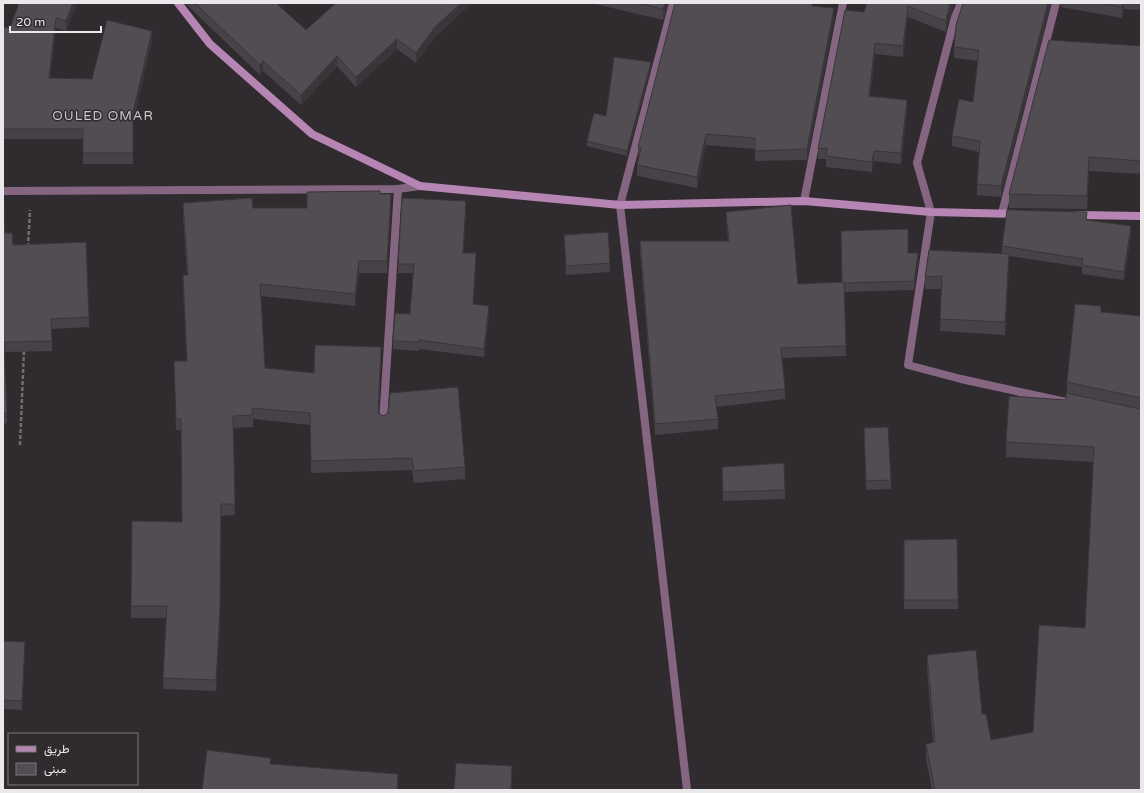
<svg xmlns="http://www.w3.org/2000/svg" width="1144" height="793" viewBox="0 0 1144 793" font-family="'Varela Round',Vazirmatn,sans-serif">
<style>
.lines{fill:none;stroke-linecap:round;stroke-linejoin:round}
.path{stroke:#716d70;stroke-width:2.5;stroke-dasharray:4 2;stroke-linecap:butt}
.street{stroke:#856682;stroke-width:8}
.secondary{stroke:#b685b3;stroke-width:8}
.wall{fill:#474247}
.shaded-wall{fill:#393639}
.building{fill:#524d52;stroke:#393639}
.labels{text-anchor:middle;stroke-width:3;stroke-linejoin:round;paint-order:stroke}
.quarter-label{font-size:13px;letter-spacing:1px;fill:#cdc7cc;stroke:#302b2f}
</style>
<rect width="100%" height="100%" fill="#302b2f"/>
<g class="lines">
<g class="path">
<polyline points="28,247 30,210"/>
<polyline points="20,445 24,350"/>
</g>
<g class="street">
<polyline points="673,3 620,205 687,790"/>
<polyline points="961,3 955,17 917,163 931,212 908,365 961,379 1066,402"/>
<polyline points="3,191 398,189 420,186"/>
<polyline points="804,201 843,3"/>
<polyline points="1002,213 1056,3"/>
<polyline points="383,422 398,189"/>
</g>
<g class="secondary">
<polyline points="178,3 210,44 312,134 420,186 620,205 804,201 931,212 1018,214"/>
<polyline points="1078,215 1141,216"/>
</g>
</g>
<g class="wall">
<polygon points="77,3 66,31 56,28 50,78 92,79 152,41 133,122 133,164 83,164 83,139 3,139 3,27 10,28"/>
<polygon points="186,3 276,3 306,30 336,3 472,3 435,37 416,63 397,49 356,87 337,66 301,105 263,71 260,75 186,4"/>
<polygon points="591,3 668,3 663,20"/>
<polygon points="867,3 955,3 950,15 946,32 908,17 903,57 875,54 870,96 907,111 901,164 874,161 872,172 826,167 826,159 818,159 818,149"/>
<polygon points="963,3 1051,3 1001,197 977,195 977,184 979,152 952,146 952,136 973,102 978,61 954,58 954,47"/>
<polygon points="1061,3 1141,3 1141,10 1124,9 1122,18 1061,7"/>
<polygon points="812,6 834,19 807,160 755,161 755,149 706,145 697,188 637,176 637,165 639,158 638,158 638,147"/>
<polygon points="1141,46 1141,174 1089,171 1087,209 1009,208 1009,194"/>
<polygon points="651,67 627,156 587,146 587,141 606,116"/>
<polygon points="380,194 391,206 387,273 359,273 355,306 261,296 265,368 314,373 381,358 379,413 465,467 465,479 414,483 412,470 311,473 310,425 253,419 253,427 233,428 235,515 221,516 220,621 216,691 163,689 166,618 131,618 132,521 182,522 181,430 176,430 174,361 187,361 183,287 183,275 187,275 183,215 183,203 253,208 307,208"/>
<polygon points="3,200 5,233 13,245 89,317 89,327 52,329 52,351 4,352 7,423 3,424"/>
<polygon points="466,210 463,253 476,262 473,304 489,315 484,357 419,349 419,351 393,349 393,341 410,314 413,273 398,273 398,264"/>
<polygon points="726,212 798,284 842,282 908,253 918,262 914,290 844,292 846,356 782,358 785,389 785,399 716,407 718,419 718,429 655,435 640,251 640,241 728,241 726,222"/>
<polygon points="1087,220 1131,235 1124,280 1082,274 1082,267 1009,256 1005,335 940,331 942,289 925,289 925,277 1002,254 1002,246"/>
<polygon points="564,235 610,263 610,272 566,275"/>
<polygon points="1101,312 1141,316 1141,790 932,790 926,759 926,744 933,742 927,670 927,655 982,714 991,740 1033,732 1085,628 1093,462 1006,457 1006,442 1066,400 1067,393 1067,382"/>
<polygon points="864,428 891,480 891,489 866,490"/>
<polygon points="722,467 785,490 785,499 723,501"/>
<polygon points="957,539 958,609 904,609 904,540"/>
<polygon points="3,641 25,651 22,710 3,709"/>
</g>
<g class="shaded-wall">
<polygon points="73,3 77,3 66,31 66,21"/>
<polygon points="461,3 472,3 435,37 416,63 416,53 435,27"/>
<polygon points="665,3 668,3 663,20 663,9"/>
<polygon points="950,3 955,3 950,15 946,32 946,21"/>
<polygon points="1048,3 1051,3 1001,197 1001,186"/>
<polygon points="1123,3 1124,3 1124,9 1122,18 1122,7"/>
<polygon points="908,6 908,17 903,57 903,46"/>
<polygon points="834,8 834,19 807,160 807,149"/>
<polygon points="56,18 56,28 49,88 49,78"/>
<polygon points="152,31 152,41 133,122 133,112"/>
<polygon points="397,39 397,49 356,87 356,77"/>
<polygon points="875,43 875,54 869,107 869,96"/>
<polygon points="337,56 337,66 301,105 301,95"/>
<polygon points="263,61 263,71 260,75 260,65"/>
<polygon points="651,62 651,67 627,156 627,151"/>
<polygon points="907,100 907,111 901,164 901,153"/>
<polygon points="706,134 706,145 697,188 697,177"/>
<polygon points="874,151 874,161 872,172 872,162"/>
<polygon points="1089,157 1089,171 1087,209 1087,196"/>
<polygon points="391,194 391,206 387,273 387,261"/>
<polygon points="466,201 466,210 463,261 463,253"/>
<polygon points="1131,226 1131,235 1124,280 1124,272"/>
<polygon points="476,253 476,262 473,313 473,304"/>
<polygon points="918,253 918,262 914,290 914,281"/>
<polygon points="1009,254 1009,267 1005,335 1005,322"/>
<polygon points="359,261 359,273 355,306 355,294"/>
<polygon points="489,306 489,315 484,357 484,349"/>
<polygon points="381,347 381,358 378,425 378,413"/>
<polygon points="221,516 220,621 216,691 216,680"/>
<polygon points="25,642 25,651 22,710 22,701"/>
<polygon points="398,774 398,790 397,790"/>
</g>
<g class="building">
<polygon points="19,3 73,3 66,21 56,18 49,78 92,79 107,20 152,31 133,112 133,153 83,153 83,129 3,129 3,27 10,28"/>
<polygon points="195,3 276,3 306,30 336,3 461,3 435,27 416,53 397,39 356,77 337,56 301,95 263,61 260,65"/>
<polygon points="638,3 665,3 663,9"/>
<polygon points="675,3 812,3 812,6 834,8 807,149 755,151 755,138 706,134 697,177 637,165 641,148 638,147"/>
<polygon points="867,3 950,3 946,21 908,6 903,46 875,43 869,96 907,100 901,153 874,151 872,162 826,156 827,148 818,149 845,10 864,12"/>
<polygon points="963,3 1048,3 1001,186 977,184 980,141 952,136 959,99 973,102 979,50 954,47 956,25"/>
<polygon points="1099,3 1123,3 1122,7"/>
<polygon points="1049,40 1141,46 1141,161 1089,157 1087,196 1009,194"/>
<polygon points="614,57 651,62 627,151 587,141 594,113 606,116"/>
<polygon points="380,191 380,194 391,194 387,261 359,261 355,294 260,284 265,368 314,373 315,345 381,347 378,413 383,416 388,413 390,393 458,387 465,467 414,471 412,458 311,461 310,413 252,408 253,415 233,416 235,504 221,504 220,610 216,680 163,678 167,606 131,606 132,521 182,522 181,419 176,419 174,361 187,361 183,275 188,275 183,203 252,198 253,208 307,208 307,192"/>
<polygon points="402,198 466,201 463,253 476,253 473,304 489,306 484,349 419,340 419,342 393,341 395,313 410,314 414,264 398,264"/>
<polygon points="3,200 4,200 5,233 12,233 13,245 86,242 89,317 51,319 52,341 4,342 7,413 3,414"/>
<polygon points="791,205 798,284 844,282 846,346 781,348 785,389 715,396 718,419 655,424 640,241 729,241 726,212"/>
<polygon points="1007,210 1087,212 1086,220 1131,226 1124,272 1082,265 1083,259 1002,246"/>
<polygon points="908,229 908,253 918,253 914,281 844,283 844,282 842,282 841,231"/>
<polygon points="608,232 610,263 566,266 564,235"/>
<polygon points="929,250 1009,254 1005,322 940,319 942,276 925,277"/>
<polygon points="1075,304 1101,306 1101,312 1141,316 1141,398 1067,382"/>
<polygon points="1066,393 1140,409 1141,408 1141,790 935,790 926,744 935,742 927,655 976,650 982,714 986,714 991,740 1033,732 1039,625 1085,628 1094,447 1006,442 1009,396 1066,400"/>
<polygon points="888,427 891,480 866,481 864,428"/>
<polygon points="784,463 785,490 723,492 722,467"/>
<polygon points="957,539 958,600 904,600 904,540"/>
<polygon points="3,641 25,642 22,701 3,700"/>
<polygon points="207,750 271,758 270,764 398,774 397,790 202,790"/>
<polygon points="456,763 512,766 511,790 454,790"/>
</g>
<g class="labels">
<g class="quarter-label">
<text x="103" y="120">OULED OMAR</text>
</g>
</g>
<rect width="1144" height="793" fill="none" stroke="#ebe8eb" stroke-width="8"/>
<rect x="8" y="733" width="130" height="52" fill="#302b2f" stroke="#7b777a"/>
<rect x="16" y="746" width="20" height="6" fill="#b685b3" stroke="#7b777a"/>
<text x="44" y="753" font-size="12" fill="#ebe8eb">طريق</text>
<rect x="16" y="763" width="20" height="12" fill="#524d52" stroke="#7b777a"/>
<text x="44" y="773" font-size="12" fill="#ebe8eb">مبنى</text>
<path d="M10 26v6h91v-6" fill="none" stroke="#ebe8eb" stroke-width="2"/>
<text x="16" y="26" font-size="12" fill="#ebe8eb" stroke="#302b2f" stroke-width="3" paint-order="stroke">20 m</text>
</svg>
